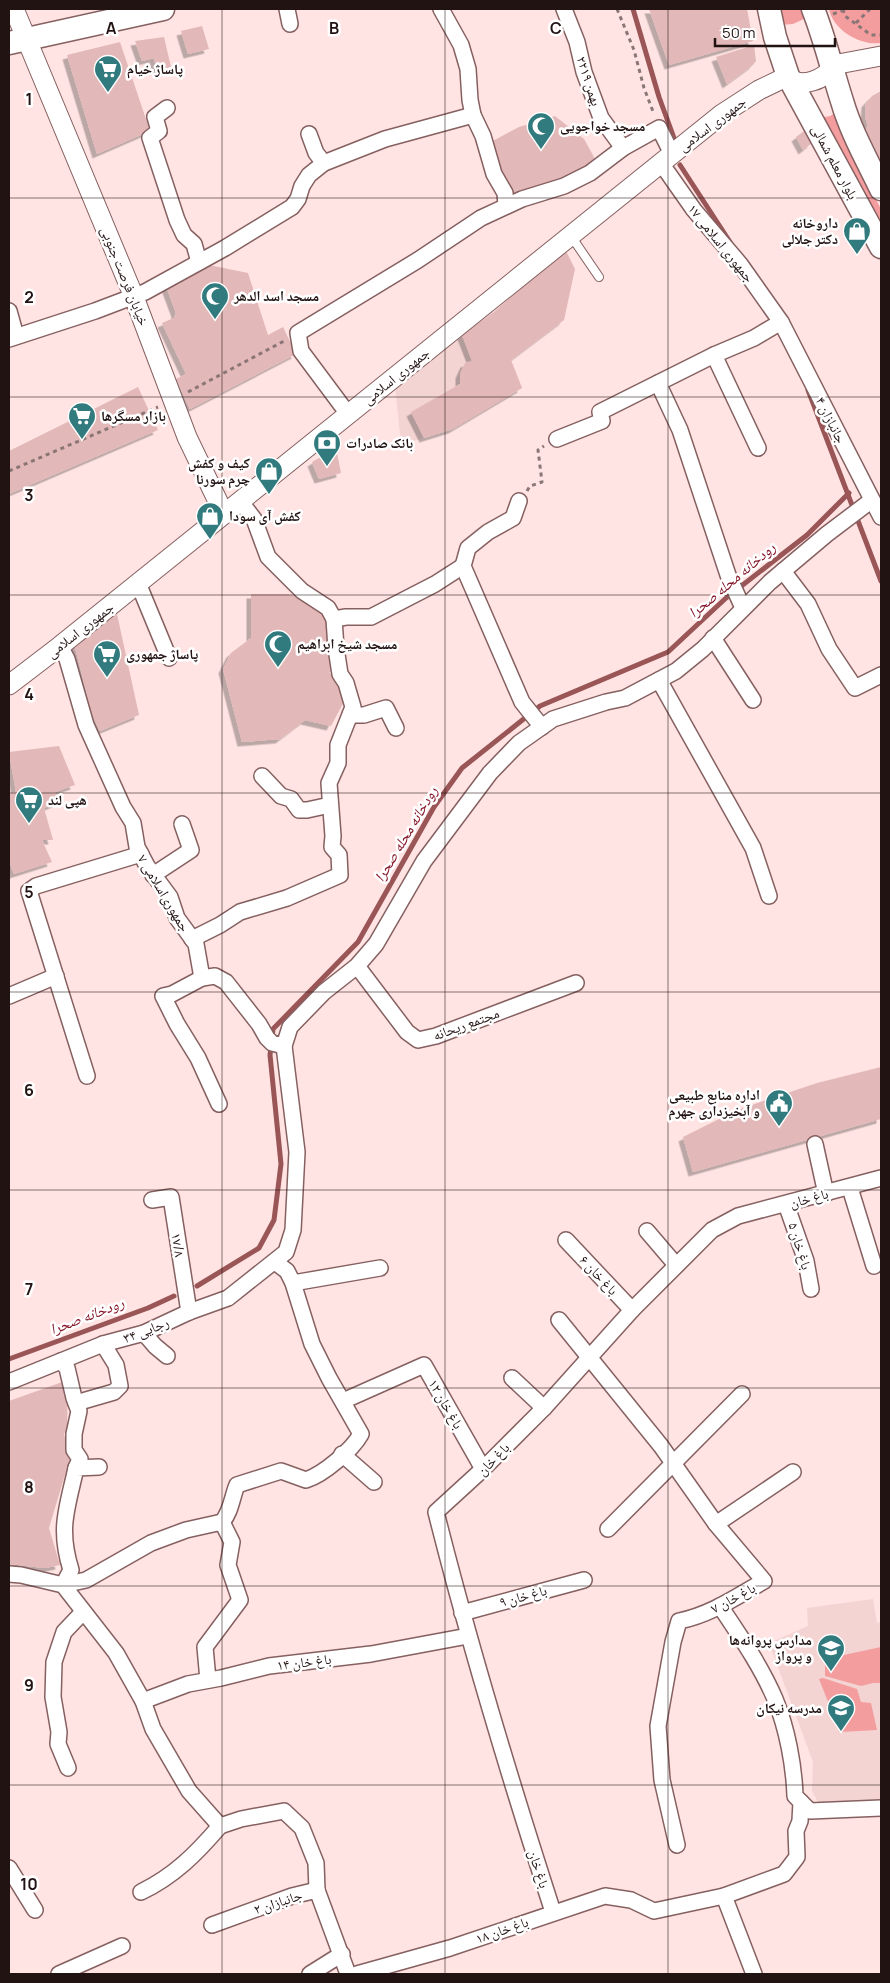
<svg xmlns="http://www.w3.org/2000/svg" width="890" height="1983" viewBox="0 0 890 1983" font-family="Manrope,'Noto Naskh Arabic',sans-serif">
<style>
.built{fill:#f3d4d3}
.green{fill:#f39d9e}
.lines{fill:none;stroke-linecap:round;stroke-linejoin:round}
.stream{stroke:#9a5657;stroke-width:5}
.building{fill:#e3b8b8;filter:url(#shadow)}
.service-casing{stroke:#866060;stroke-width:10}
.minor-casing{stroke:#866060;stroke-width:18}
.tertiary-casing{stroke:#866060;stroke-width:21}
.secondary-casing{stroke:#866060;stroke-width:25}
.path{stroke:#8b7676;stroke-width:3;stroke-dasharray:4 4;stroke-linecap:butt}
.service{stroke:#fff;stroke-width:8}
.minor{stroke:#fff;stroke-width:15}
.tertiary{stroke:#fff;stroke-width:19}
.secondary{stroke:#fff;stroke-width:22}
.grid{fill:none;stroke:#221313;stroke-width:1;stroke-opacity:0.55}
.labels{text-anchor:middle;stroke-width:5;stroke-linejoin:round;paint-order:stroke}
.poi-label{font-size:14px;font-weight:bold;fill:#221313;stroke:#fff;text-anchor:start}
.street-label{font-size:14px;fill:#221313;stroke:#fff}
.water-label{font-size:15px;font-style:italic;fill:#851527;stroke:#fff}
.grid-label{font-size:16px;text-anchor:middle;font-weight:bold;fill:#221313;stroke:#fff;stroke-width:5;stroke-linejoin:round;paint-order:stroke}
</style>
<defs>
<filter id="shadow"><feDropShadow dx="-4.5" dy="4.5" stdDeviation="0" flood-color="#0004"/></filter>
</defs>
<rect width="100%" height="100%" fill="#ffe4e3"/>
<g class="built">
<polygon points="492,311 522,388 453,429 401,445 395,385"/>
<polygon points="873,1599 877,1623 881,1622 881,1800 819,1804 812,1791 813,1762 769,1643 808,1626 807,1608"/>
</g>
<g class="green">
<polygon points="777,9 802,9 806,18 793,24 780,25"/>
<path d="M829,9h52v34c-21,3 -48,-13 -52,-34z"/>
<path d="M839,107l10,40 32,62v17l-39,-75 -25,-35c12,2 15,1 22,-9z"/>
<polygon points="881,1647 881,1683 873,1683 861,1686 825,1676 825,1659"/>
<polygon points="823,1678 857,1689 861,1702 871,1703 877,1730 840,1732 819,1679"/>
</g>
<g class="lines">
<g class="stream">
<polyline points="633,9 659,97 674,138"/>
<polyline points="680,165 730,242"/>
<polyline points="808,390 881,581"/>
<polyline points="197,1286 259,1248 274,1220 281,1164 270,1055 273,1029 358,942 434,807 462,768 540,706 668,652 726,598 807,535 849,493"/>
<polyline points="9,1359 148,1308 174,1296"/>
</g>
</g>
<g class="building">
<polygon points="649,9 747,9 753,41 669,65"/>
<polygon points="202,26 209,49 188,54 181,31"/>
<polygon points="164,37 171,67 157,71 154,58 142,61 135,41"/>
<polygon points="120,42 150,131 97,154 67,55"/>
<polygon points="754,45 756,61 753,65 727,84 716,57"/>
<polygon points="881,91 881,167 864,132 868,126 865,117 866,103 872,96"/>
<polygon points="555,116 584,139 594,157 593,164 580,174 530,190 512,194 502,183 489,143 519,127"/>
<polygon points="804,131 812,143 803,150 796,137"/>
<polygon points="565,249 575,269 564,320 511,360 522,388 453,429 424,438 411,412 460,384 460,374 465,363 472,361 462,335 493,313"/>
<polygon points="209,265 248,273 268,335 283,327 296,354 190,409 176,379 186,374 162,323 174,318 176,313 166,286"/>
<polygon points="138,387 158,430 9,494 9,451"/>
<polygon points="336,448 341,473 319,479 312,462"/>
<polygon points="251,594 288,594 304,599 326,615 334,668 329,673 339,676 346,698 331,726 305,720 280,739 242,742 223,669 231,653 251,638"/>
<polygon points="117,614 139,715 100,731 92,714 74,643"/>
<polygon points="59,746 75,785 55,792 59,802 44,808 53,840 42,840 52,862 14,874 9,861 9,794 16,792 9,752"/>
<polygon points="881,1067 881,1119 693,1172 683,1137 737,1110 817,1083"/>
<polygon points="68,1380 67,1429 64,1434 70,1458 49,1528 60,1565 45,1568 9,1564 9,1401"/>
</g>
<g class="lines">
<g class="service-casing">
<polyline id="service" points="571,236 599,277"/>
</g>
<g class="minor-casing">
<g id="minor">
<polyline points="287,9 290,24"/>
<polyline points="441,9 461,45 468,69 470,100 473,115 483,136 494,174 505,193 506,206"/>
<polyline points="564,9 577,42 584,72 601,118 623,148"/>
<polyline points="167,108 155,117 159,131 150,138 177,220 184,235 194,244 199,262"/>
<polyline points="309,134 316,153 324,163"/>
<polyline points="661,163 694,210 740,264 781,322 881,517"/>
<polyline points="9,311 16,336"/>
<polyline points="9,339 95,311 145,292 225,248 292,207 298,199 302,186 309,175 324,163 385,139 473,115"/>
<polyline points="714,355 758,448"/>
<polyline points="658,383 680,430 728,575 743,608"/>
<polyline points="348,414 301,351 298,333 418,260 481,218 522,199 564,186 590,173 623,148 659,128 672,154"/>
<polyline points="557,439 602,421 600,412 714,355 754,338 781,322"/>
<polyline points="240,501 254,519 268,557 302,591 328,608 334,619 346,617 371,617 435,584 463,566"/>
<polyline points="519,501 513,518 488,532 468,548 463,566 522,702 542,727"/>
<polyline points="783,571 808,604 829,649 855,688 881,675"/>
<polyline points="138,583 169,658"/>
<polyline points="713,638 753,700"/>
<polyline points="60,646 67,659 86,725 123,807 133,823 137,847 147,866 170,897 177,918 196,944 202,978 215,976 226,982 259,1024 267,1038 272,1043 284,1046"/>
<polyline points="659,680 753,848 769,896"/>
<polyline points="350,715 364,715 386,708 396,728"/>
<polyline points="262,776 281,796 291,799 299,810 307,810 330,805"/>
<polyline points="153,875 191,850 182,824"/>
<polyline points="192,939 220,925 240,912 287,898 340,875 339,855 332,847 333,836 329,783 338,763 338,745 353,707 346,683 340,674 336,648 334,619"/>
<polyline points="357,966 407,1032 418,1040 436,1036 576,983"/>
<polyline points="202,978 172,994 163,996 177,1024 198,1058 219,1104"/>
<polyline points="9,996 56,976"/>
<polyline points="87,1076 29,891 36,886 141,854"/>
<polyline points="815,1144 826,1194"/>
<polyline points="850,1188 874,1266"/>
<polyline points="152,1200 171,1197 189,1312"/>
<polyline points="786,1204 806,1261 811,1289"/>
<polyline points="647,1231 676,1265"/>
<polyline points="566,1240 632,1310"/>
<polyline points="293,1283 380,1268"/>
<path d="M559,1320l102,126 55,78 48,57c-28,16 -54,34 -85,40l-6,21 -15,84 4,54 15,65"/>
<polyline points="144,1333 155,1346 167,1356"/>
<polyline points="61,1361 67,1368 74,1398 79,1411 74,1434 74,1450 80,1459 76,1468"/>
<polyline points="512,1378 544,1408"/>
<polyline points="9,1382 103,1344 144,1333 189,1312 228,1298 286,1252 293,1230 297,1152 284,1046 290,1027 324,992 357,966 376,944 424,861 490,773 519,743 553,719 606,702 625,698 676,671 703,649 770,582 827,534 872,500"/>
<polyline points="343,1401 424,1365 483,1469"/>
<polyline points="76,1403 114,1392 120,1386 116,1365 103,1344"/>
<polyline points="342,1454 374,1482"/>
<path d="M222,1522c9,-10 10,-25 15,-37l44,-14 25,9c18,-6 46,-30 55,-46l-32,-56 -17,-34 -19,-61 -6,-12 -12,-9"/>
<polyline points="716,1524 793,1472"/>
<polyline points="608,1529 742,1394"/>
<polyline points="9,1574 21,1575 63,1585 116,1653 143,1701 153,1729 189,1791 220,1826 241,1819 284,1811 302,1828 316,1863 317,1890"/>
<polyline points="63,1585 86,1580 151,1543 186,1530 222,1522 232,1542 228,1565 240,1600 205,1647 208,1680"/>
<path d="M63,1585l8,-15c-13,-42 -4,-61 5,-102l23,-1"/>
<path d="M720,1606c20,30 41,60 55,93 12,29 19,66 20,97l15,15 71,-3"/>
<polyline points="462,1613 584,1580"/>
<polyline points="143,1701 188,1684 221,1678 269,1666 371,1654 468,1636"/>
<polyline points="68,1768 58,1744 59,1732 53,1697 54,1662 64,1632 83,1612"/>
<polyline points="9,1868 35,1910"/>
<path d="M141,1892c33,-16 55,-38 79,-66"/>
<polyline points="724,1896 754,1974"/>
<path d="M553,1912c-43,-133 -83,-265 -117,-400l47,-43 61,-61 88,-98 80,-80 26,-14 143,-38"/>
<polyline points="212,1925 292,1896 317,1890 348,1974"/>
<polyline points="59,1974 122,1946"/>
<polyline points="310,1974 342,1954"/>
<polyline points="357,1974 450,1948 605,1896 631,1900 654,1911 724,1896 784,1874 797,1857 796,1831 800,1821 801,1802"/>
</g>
</g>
<g class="tertiary-casing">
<g id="tertiary">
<polyline points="14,9 134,297 187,437 224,514"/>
<path d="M9,685l51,-39 662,-532 37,-24 29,-14c11,14 40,3 45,-11l48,-9"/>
</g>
</g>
<g class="secondary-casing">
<g id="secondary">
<polyline points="769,9 775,37 788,76 881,247"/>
<path d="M813,9c12,30 19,61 29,92 9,31 25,59 39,88"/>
<polyline points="9,43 163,9"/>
</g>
</g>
<g class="path">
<polyline points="617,9 634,50 644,88 654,114"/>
<polyline points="843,9 845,16 871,35 881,35"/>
<polyline points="833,14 844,10"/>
<polyline points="856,23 870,9"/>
<polyline points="188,392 284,341"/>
<polyline points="9,471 158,407"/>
<polyline points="527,491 530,486 542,482 538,450 544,446"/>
</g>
<use href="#service" class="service"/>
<use href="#minor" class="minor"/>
<use href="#tertiary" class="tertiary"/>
<use href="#secondary" class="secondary"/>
</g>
<path class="grid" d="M222,9v1965M445,9v1965M668,9v1965M9,198h872M9,397h872M9,595h872M9,793h872M9,992h872M9,1190h872M9,1388h872M9,1586h872M9,1785h872"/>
<defs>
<g id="supermarket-pin" transform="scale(1.4375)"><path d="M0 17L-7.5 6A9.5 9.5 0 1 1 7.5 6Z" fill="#317a7e" stroke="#fff"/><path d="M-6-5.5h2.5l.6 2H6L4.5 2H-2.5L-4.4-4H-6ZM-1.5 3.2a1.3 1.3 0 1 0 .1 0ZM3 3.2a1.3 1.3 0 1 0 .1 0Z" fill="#fff"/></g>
<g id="mosque-pin" transform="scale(1.4375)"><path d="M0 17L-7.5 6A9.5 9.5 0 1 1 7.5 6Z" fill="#317a7e" stroke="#fff"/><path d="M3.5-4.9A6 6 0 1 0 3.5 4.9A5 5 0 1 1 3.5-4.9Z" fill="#fff"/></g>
<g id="shop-pin" transform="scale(1.4375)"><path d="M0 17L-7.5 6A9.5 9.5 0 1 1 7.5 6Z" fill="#317a7e" stroke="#fff"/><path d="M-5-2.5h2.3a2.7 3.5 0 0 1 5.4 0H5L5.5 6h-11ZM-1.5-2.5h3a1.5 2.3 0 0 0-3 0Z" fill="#fff"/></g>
<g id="bank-pin" transform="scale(1.4375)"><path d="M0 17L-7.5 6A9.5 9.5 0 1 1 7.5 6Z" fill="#317a7e" stroke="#fff"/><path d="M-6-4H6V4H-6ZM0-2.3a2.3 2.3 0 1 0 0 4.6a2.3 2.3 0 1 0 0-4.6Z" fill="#fff"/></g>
<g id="civic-pin" transform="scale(1.4375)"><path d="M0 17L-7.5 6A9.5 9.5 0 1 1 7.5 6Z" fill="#317a7e" stroke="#fff"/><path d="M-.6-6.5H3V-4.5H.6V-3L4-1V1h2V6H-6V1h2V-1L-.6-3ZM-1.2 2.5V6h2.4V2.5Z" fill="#fff"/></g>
<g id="school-pin" transform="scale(1.4375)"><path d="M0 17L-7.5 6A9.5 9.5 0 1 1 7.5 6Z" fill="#317a7e" stroke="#fff"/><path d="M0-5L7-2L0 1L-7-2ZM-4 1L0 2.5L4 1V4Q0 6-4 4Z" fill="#fff"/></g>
</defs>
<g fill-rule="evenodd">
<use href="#supermarket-pin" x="108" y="69"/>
<use href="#mosque-pin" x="541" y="126"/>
<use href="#shop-pin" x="857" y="231"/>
<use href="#mosque-pin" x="215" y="296"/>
<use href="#supermarket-pin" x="82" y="416"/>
<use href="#bank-pin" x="327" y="443"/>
<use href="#shop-pin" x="269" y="471"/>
<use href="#shop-pin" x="210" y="516"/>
<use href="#mosque-pin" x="278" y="644"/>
<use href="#supermarket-pin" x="107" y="654"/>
<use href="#supermarket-pin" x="29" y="800"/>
<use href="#civic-pin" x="779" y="1103"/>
<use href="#school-pin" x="831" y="1648"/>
<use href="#school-pin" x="841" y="1708"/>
</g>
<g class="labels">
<g class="poi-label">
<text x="127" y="74">پاساژ خیام</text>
<text x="560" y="131">مسجد خواجویی</text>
<text x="838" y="228" text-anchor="end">داروخانه<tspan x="838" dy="16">دکتر جلالی</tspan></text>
<text x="234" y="301">مسجد اسد الدهر</text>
<text x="101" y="421">بازار مسگرها</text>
<text x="346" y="448">بانک صادرات</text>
<text x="250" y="468" text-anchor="end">کیف و کفش<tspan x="250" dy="16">چرم سورنا</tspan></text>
<text x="229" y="521">کفش آی سودا</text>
<text x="297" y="649">مسجد شیخ ابراهیم</text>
<text x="126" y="659">پاساژ جمهوری</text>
<text x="48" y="805">هپی لند</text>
<text x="760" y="1100" text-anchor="end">اداره منابع طبیعی<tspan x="760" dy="16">و آبخیزداری جهرم</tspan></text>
<text x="812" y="1645" text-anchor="end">مدارس پروانه‌ها<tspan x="812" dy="16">و پرواز</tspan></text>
<text x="822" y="1713" text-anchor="end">مدرسه نیکان</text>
</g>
<g class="street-label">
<text transform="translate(589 81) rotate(72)" y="5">۲۲بهمن ۱۹</text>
<text transform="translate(712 124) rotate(-37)" y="5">جمهوری اسلامی</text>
<text transform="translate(835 162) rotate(62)" y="5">بلوار معلم شمالی</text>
<text transform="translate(721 243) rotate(51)" y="5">جمهوری اسلامی ۱۷</text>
<text transform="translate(125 276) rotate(68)" y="5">خیابان فرصت جنوبی</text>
<text transform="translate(396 376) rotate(-39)" y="5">جمهوری اسلامی</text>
<text transform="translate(831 420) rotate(63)" y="5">جانبازان ۴</text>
<text transform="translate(80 630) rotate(-38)" y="5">جمهوری اسلامی</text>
<text transform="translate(164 893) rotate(59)" y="5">جمهوری‌اسلامی ۷</text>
<text transform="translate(466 1024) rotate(-20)" y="5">مجتمع ریحانه</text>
<text transform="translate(809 1198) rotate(-15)" y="5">باغ خان</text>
<text transform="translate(178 1245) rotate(81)" y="5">۱۷/۸</text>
<text transform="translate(800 1246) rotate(73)" y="5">باغ خان ۵</text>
<text transform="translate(599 1275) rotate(47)" y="5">باغ خان ۶</text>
<text transform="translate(146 1330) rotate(-21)" y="5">رجایی ۳۴</text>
<text transform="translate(446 1404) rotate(60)" y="5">باغ خان ۱۲</text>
<text transform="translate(493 1459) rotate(-45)" y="5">باغ خان</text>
<text transform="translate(523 1596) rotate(-15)" y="5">باغ خان ۹</text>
<text transform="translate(733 1598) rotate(-28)" y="5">باغ خان ۷</text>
<text transform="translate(304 1662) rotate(-7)" y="5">باغ خان ۱۴</text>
<text transform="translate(539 1869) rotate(72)" y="5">باغ خان</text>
<text transform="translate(278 1902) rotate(-18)" y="5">جانبازان ۲</text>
<text transform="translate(502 1930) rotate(-19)" y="5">باغ خان ۱۸</text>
</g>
<g class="water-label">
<text transform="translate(732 580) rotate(-40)" y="5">رودخانه محله صحرا</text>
<text transform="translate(406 834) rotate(-59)" y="5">رودخانه محله صحرا</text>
<text transform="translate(87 1316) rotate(-21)" y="5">رودخانه صحرا</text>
</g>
</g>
<g class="grid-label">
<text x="111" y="34">A</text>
<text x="334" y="34">B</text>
<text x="556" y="34">C</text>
<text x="29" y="105">1</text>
<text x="29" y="303">2</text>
<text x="29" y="501">3</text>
<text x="29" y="700">4</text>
<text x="29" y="898">5</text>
<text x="29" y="1096">6</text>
<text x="29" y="1295">7</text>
<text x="29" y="1493">8</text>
<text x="29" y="1691">9</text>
<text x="29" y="1890">10</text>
</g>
<rect width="890" height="1983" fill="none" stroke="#221313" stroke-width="20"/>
<path d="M715 38v8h120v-8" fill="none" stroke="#221313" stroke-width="2.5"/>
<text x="722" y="38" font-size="15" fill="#221313" stroke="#ffffff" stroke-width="4" paint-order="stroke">50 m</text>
</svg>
